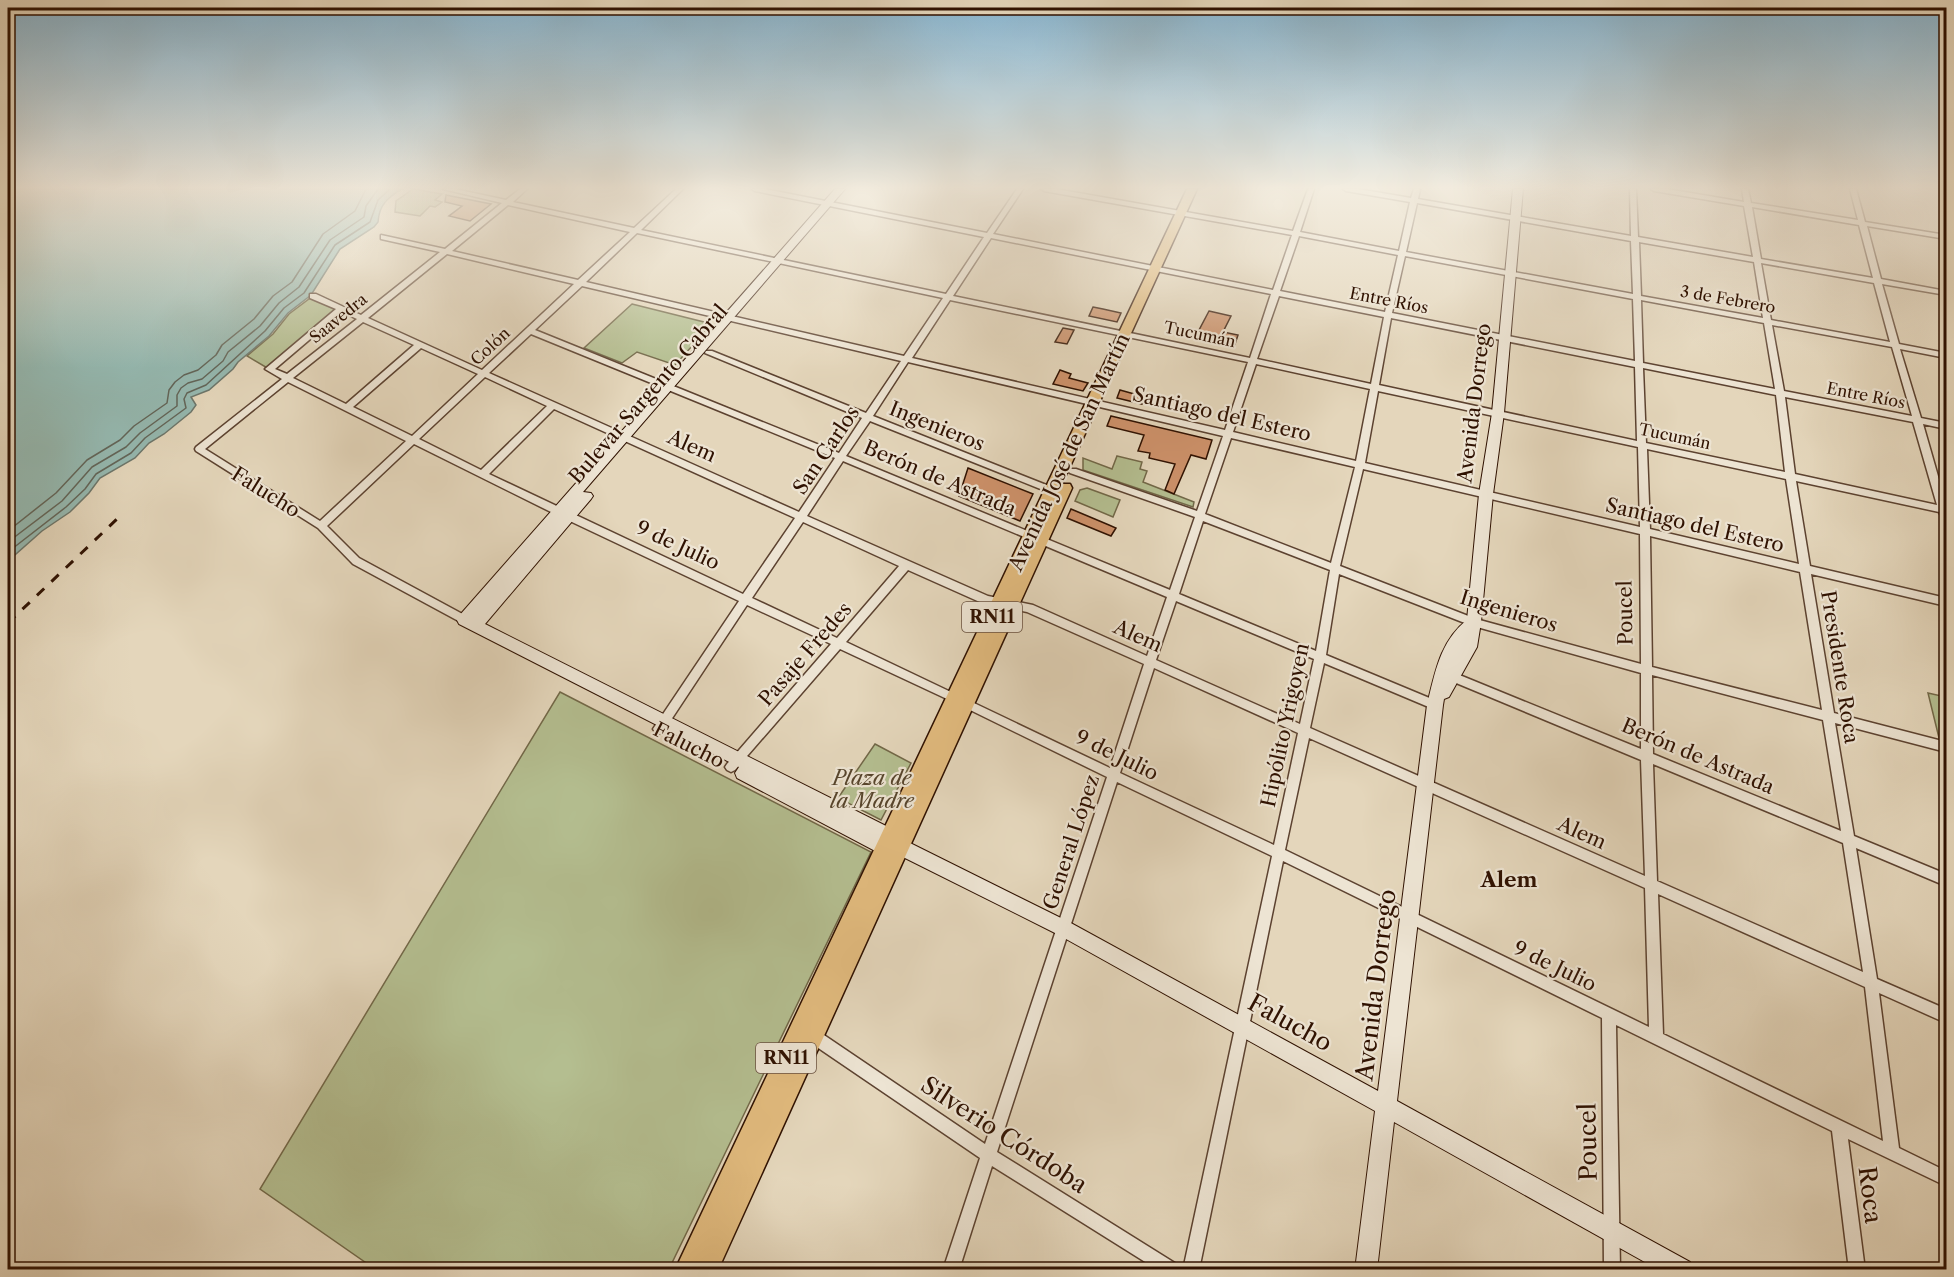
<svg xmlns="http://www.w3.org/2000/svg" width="1954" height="1277" viewBox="0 0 1954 1277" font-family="'Libre Caslon Text',serif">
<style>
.green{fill:#b4be90;stroke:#726848;stroke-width:1.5}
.water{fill:#95b9b1;stroke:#6c766b;stroke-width:1.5}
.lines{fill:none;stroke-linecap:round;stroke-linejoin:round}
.shore{stroke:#626559;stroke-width:1.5}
.building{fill:#cd916a;stroke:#2f1101;stroke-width:1.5}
.street-casing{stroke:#5c4230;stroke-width:3}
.secondary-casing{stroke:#2f1101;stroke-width:2}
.primary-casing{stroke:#2f1101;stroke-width:3}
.street{fill:#ede4d3;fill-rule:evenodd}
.secondary{fill:#ede4d3;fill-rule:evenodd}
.primary{fill:#e2bb7e;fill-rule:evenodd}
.rail{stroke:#2f1101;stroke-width:3;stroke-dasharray:10 10;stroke-linecap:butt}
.labels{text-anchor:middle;stroke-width:4.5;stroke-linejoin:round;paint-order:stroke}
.far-street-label{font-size:16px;fill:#2f1101;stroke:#ede4d3}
.shield{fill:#ede4d3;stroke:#685040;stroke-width:1.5}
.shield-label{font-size:18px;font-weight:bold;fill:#2f1101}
.street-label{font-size:20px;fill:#2f1101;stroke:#ede4d3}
.park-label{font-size:20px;font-style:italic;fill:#57452c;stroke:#ede4d3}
.neighbourhood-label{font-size:21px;font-weight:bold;fill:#2f1101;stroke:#ede4d3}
.near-street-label{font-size:24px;fill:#2f1101;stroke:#ede4d3}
</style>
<rect width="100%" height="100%" fill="#e4d6bb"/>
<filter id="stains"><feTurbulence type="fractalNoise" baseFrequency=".00333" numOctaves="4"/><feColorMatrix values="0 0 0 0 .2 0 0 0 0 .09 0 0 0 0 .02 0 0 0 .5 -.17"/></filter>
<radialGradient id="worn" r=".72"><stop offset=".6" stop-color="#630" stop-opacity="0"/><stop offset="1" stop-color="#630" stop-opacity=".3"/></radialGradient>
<g class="green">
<polygon points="413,189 442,194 435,200 442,202 435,207 430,206 420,216 395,212 396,201"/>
<polygon points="313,296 340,310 269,369 247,356 273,334 289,314"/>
<polygon points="632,304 712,324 675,365 637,352 622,363 584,348"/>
<polygon points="1117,456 1142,462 1140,469 1147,471 1143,482 1194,502 1193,507 1083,470 1083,458 1112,469"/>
<polygon points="1087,488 1120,500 1113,517 1075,501 1080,490"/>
<polygon points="560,692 871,852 669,1269 375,1269 260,1189"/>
<polygon points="1928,693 1946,697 1946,747 1941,746"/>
<polygon points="875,744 911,763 881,820 838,798"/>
</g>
<path class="water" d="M8,189h394c-14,8 -23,16 -24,33l-4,5 -34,22 -29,46 -23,18 -19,23 -31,26 -5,7 -24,21 -18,7 5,8 -5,7 -27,22 -15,9 -14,15 -35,20 -11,15 -19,19 -28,19 -34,30z"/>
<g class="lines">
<g class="shore">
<polyline points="8,531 56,493 87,460 120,440 134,426 167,403 169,390 175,382 184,375 198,370 216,355 222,345 254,319 273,296 292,282 323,234 355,211 366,189"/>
<polyline points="8,542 62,501 92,467 126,447 140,433 177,406 177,395 181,388 188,383 202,379 223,361 228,352 260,326 279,303 299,287 330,240 364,217 366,206 378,189"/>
<polyline points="8,552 66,507 85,489 96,474 131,453 145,438 186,408 184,399 187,393 206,385 265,331 284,308 304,293 335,245 370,222 378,200 390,189"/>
</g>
</g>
<g class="building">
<polygon points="446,195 491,204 470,221 449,216 462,206 445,202"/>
<polygon points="1093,307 1103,309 1121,313 1117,322 1089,316"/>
<polygon points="1209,311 1231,316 1223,332 1238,335 1234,347 1198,340 1198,332"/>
<polygon points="1063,328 1074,330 1067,344 1055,342"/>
<polygon points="1060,370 1071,374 1069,378 1088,383 1083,391 1053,384"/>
<polygon points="1120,390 1145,397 1142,404 1117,398"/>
<polygon points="1111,416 1212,440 1206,459 1191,455 1174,494 1165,490 1175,464 1149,458 1150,453 1138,451 1144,435 1107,426"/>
<polygon points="968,468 1033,494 1020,521 959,496"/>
<polygon points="1071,509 1109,525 1116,528 1111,536 1106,534 1067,518"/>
</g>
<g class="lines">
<g class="street-casing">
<path id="street" d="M443,189h12l51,11 14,-11h7l-14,13 121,26 42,-39h7l-42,41 305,64 38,-57 -229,-46 -3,-2h13l222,44 30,-44h6l-30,45 280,56 19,-55 -248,-44 -3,-2h15l237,42 15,-42h6l-14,43 99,19 11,-49 -64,-11 -3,-2h15l53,9 3,-9h6l-2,10 213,37 -1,-47h6l2,48 115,20 -9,-51 -90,-15 -3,-2h16l77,13 -2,-13h6l3,14 107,17 -8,-31h6l9,33 81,13v4l-79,-13 14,53 65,12v4l-64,-11 17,60 47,9v5l-46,-9 21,69 25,5v6l-23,-5 23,80v17l-3,-1 -4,-8 -143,-31 14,85 136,32v8l-135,-32 23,139 112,29v10l-111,-29 19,113 92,38v12l-90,-38 21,131 69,30v14l-67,-30 20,155 47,23v15l-98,-47 17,131h-16l-17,-139 -216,-106 4,245h-16l-2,-252 -319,-157 -84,409h-16l89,-414 -155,-74 -120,370 181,113 3,5h-23l-166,-104 -33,104h-16l37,-112 -172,-117 -2,-5 2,-5 5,-2 5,2 167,113 122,-367 -145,-71 -122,-57 -105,121 -4,2 -4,-2 -2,-3 2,-3 104,-120 -84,-39 -84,127 -4,2 -4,-2 -2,-3 2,-3 84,-125 -184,-87 -141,-70 -87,82 32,32 109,59 1,3 -1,3 -4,1 -111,-60 -35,-36 -122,-77 -1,-2 1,-2 86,-68 -17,-10 71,-60 -26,-11v-4h6l45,21 79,-63 -59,-13v-4l64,14 57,-46zM1417,203l214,38 2,53 -227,-42zM508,205l122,27 -52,48 -126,-29zM1752,207l107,18 14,53 -112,-19zM637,233l306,65 -39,58 -318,-74zM1299,236l99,19 -13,57 -105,-21zM991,238l280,56 -21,64 -297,-62zM1639,242l115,20 9,56 -122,-22zM447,254l127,30 -92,86 -114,-52zM1405,256l228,43 2,62 -243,-48zM1761,263l113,20 16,59 -119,-22zM582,286l319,75 -35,52 -154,-62h-6l-1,2 157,65 -23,35 -304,-123zM1279,296l105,21 -13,67 -114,-25zM950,300l298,62 -23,68 -313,-72zM1641,300l123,23 11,66 -132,-26zM342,312l15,7 -70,55 -12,-5zM1391,318l244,49 2,74 -258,-56zM363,322l51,23 -68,59 -53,-26zM1772,325l120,22 20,69 -128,-25zM531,334l304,124 -36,54 -310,-139zM421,348l57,26 -66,62 -59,-29zM908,362l315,74 -26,75 -121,-42h-6l-2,2 2,2 125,44 -25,73 -324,-134 24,-35 178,71h6l2,-2 -2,-2 -181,-72zM1256,364l114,25 -14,72 -123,-29zM1643,368l133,27 9,77 -139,-29zM485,377l62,29 -66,64 -62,-31zM288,382l118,59 -86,80 -115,-72zM1378,391l260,56 2,80 -275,-64zM1785,397l128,25 24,83 -142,-31zM554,409l241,109 -52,76 -254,-120zM1231,438l124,29 -24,96 -126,-49zM1647,449l139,30 13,85 -149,-35zM843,461l324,136 -20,59 -114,-51 -45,-9 -181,-80zM1363,469l277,65 1,130 -165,-45 -136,-53zM1203,521l127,49 -14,81 -137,-57zM803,522l96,44 -62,72 -85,-40zM1650,536l150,36 22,138 -170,-43zM908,570l74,33 45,9 117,52 -34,104 -264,-126zM1339,574l131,51 171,48v76l-184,-75 -2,-6h-8l-1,3 3,9 192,80 4,116 -335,-148 14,-65 107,45 4,2 4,-2 2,-3 -2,-3 -113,-47zM1176,601l138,58 -14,65 -144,-64zM1154,668l144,65 -24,112 -154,-72zM1652,675l171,45 18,111 -188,-77zM1309,738l336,150 4,139 -364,-177zM1653,764l190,79 20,129 -206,-91zM1658,894l207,93 18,154 -220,-107z"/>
</g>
<g class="secondary-casing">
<path id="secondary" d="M835,189h10l-262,303 8,1 2,3 -2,3 -106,125 411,207 10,10 163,81 309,169 49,-386c8,-32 13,-64 40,-85l12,-126 13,-81 21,-224h10l-19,224 -11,81 -12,128 -4,25 -28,50 -5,2 -1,6 -46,396 293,161 3,8h-34l-265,-148 -17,148h-22l20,-159 -318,-177 -160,-80 -18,-1 -142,-75 -2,-5 4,-6 -280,-143 -2,-4 2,-4z"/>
</g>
<g class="primary-casing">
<polygon id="primary" points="1187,189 1197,189 1062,484 1070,484 1072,488 718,1270 675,1270"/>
</g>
<use href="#street" class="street"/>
<use href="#secondary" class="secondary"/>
<use href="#primary" class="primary"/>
<polyline class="rail" points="8,623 117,519"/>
</g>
<linearGradient id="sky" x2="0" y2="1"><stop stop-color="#87b6d2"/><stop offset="0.51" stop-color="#f3ede0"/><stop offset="1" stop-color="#f3ede0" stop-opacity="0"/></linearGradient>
<rect width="1954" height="368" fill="url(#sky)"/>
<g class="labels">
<g class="far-street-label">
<text transform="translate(1728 299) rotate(10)" y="6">3 de Febrero</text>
<text transform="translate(1389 300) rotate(11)" y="6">Entre Ríos</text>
<text transform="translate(338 318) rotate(-39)" y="6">Saavedra</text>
<text transform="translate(1200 334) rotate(12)" y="6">Tucumán</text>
<text transform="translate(490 346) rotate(-43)" y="6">Colón</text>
<text transform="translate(1866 395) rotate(11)" y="6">Entre Ríos</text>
<text transform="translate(1675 436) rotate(12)" y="6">Tucumán</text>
</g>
<g class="shield">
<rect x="962" y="602" width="60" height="30" rx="4.5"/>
<rect x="756" y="1043" width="60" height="30" rx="4.5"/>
</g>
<g class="shield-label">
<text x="992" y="623">RN11</text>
<text x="786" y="1064">RN11</text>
</g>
<g class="street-label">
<text transform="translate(648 394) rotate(-49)" y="7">Bulevar Sargento Cabral</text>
<text transform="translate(1474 403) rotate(-83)" y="7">Avenida Dorrego</text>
<text transform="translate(1222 414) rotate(13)" y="7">Santiago del Estero</text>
<text transform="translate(937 426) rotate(22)" y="7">Ingenieros</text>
<text transform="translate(692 446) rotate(24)" y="7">Alem</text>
<text transform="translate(826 450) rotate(-56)" y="7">San Carlos</text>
<text transform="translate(1069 452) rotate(-65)" y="7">Avenida José de San Martín</text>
<text transform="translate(940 478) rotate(23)" y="7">Berón de Astrada</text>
<text transform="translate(266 492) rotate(32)" y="7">Falucho</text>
<text transform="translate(1695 525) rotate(13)" y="7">Santiago del Estero</text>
<text transform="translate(678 545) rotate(25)" y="7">9 de Julio</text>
<text transform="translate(1509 611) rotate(17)" y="7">Ingenieros</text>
<text transform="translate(1625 613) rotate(-91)" y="7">Poucel</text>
<text transform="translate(1138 636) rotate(24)" y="7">Alem</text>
<text transform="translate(805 654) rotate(-49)" y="7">Pasaje Fredes</text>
<text transform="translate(1840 667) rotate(81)" y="7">Presidente Roca</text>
<text transform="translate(1285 725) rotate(-78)" y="7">Hipólito Yrigoyen</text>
<text transform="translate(689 745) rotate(27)" y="7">Falucho</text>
<text transform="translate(1117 755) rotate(26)" y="7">9 de Julio</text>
<text transform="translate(1698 756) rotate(23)" y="7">Berón de Astrada</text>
<text transform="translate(1582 833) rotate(24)" y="7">Alem</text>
<text transform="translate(1071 842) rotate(-72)" y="7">General López</text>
<text transform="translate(1555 966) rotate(26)" y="7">9 de Julio</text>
</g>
<g class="park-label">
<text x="872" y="785">Plaza de<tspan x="872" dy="23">la Madre</tspan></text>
</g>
<g class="neighbourhood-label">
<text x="1509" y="887">Alem</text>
</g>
<g class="near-street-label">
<text transform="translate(1376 985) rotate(-83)" y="8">Avenida Dorrego</text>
<text transform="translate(1290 1023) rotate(29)" y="8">Falucho</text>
<text transform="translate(1004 1135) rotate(33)" y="8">Silverio Córdoba</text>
<text transform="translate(1588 1142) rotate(-91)" y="8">Poucel</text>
<text transform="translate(1870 1195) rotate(83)" y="8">Roca</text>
</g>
</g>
<rect width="1954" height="1277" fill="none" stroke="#e4d6bb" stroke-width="30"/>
<rect x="9" y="9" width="1936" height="1259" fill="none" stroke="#2f1101" stroke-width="3"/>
<rect x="15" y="15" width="1924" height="1247" fill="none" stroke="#2f1101" stroke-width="1.5"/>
<rect width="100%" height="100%" filter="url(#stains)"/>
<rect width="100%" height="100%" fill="url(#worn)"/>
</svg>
